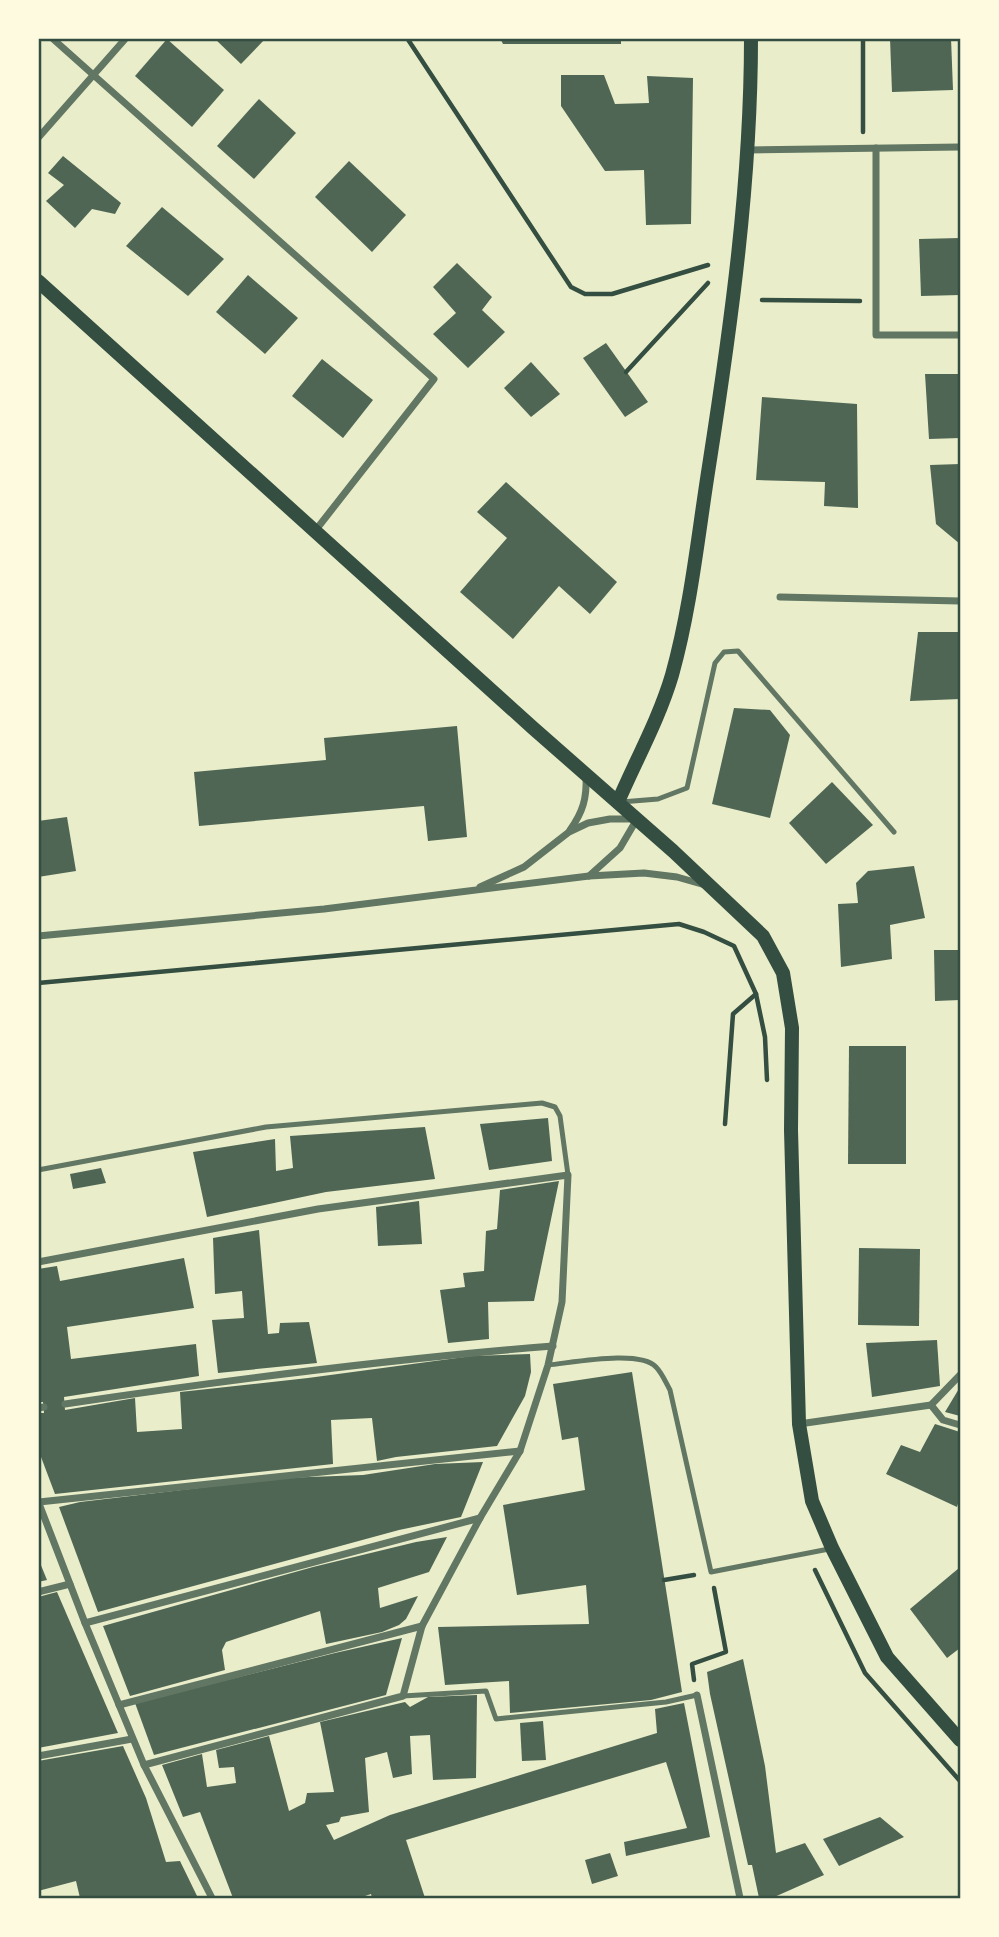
<svg xmlns="http://www.w3.org/2000/svg" width="999" height="1937" viewBox="0 0 999 1937" font-family="Inter,sans-serif">
<style>
.building{fill:#4f6655}
.lines{fill:none;stroke-linecap:round;stroke-linejoin:round}
.path{stroke:#344e41;stroke-width:4.5}
.service{stroke:#617663;stroke-width:5}
.minor{stroke:#617663;stroke-width:7}
.secondary{stroke:#344e41;stroke-width:14}
.neatline{fill:none;stroke:#344e41;stroke-width:2.5}
</style>
<rect width="100%" height="100%" fill="#e9edc9"/>
<g class="building">
<polygon points="214,38 266,38 241,64"/>
<polygon points="500,38 621,38 621,44 503,44"/>
<polygon points="890,38 951,38 953,90 892,92"/>
<polygon points="167,39 224,90 192,127 135,76"/>
<polygon points="561,75 604,75 615,104 649,103 647,76 693,78 691,224 646,225 644,170 605,171 561,106"/>
<polygon points="259,99 296,133 254,179 217,146"/>
<polygon points="63,156 121,203 115,214 92,209 75,228 46,201 64,185 48,173"/>
<polygon points="349,161 406,215 372,252 315,197"/>
<polygon points="162,207 224,259 188,296 126,246"/>
<polygon points="960,238 960,295 921,296 919,239"/>
<polygon points="457,263 492,297 482,310 505,332 468,368 433,334 456,313 433,287"/>
<polygon points="248,275 298,318 265,354 216,312"/>
<polygon points="606,343 648,402 625,417 583,358"/>
<polygon points="322,359 373,400 343,438 292,396"/>
<polygon points="531,362 560,394 531,417 504,388"/>
<polygon points="925,374 960,374 960,438 929,439"/>
<polygon points="762,397 857,404 858,508 824,506 825,482 756,480"/>
<polygon points="960,464 960,544 936,524 930,465"/>
<polygon points="506,482 617,582 590,614 559,586 513,639 460,592 507,538 477,512"/>
<polygon points="918,632 960,632 960,699 910,701"/>
<polygon points="734,708 770,710 790,735 770,818 712,804"/>
<polygon points="457,726 467,837 428,841 424,806 199,826 194,772 326,760 324,738"/>
<polygon points="832,782 873,825 826,864 789,823"/>
<polygon points="67,817 76,871 38,877 38,821"/>
<polygon points="914,866 925,918 890,925 892,959 841,967 838,904 858,903 856,883 868,871"/>
<polygon points="934,950 960,950 960,1000 935,1001"/>
<polygon points="849,1046 906,1046 906,1164 848,1164"/>
<polygon points="548,1118 552,1161 489,1170 480,1124"/>
<polygon points="425,1127 435,1179 326,1192 207,1217 193,1152 275,1139 276,1171 293,1168 290,1136"/>
<polygon points="101,1168 106,1183 73,1189 70,1174"/>
<polygon points="559,1181 534,1301 488,1302 489,1339 448,1343 440,1290 465,1287 463,1273 484,1271 486,1231 497,1229 500,1190"/>
<polygon points="419,1201 422,1244 378,1246 376,1207"/>
<polygon points="259,1230 268,1334 279,1333 280,1323 309,1322 317,1363 218,1373 212,1320 244,1318 242,1291 215,1294 213,1238"/>
<polygon points="859,1248 920,1249 919,1326 858,1325"/>
<polygon points="184,1258 194,1308 67,1327 71,1359 196,1344 199,1376 64,1397 65,1410 135,1398 137,1432 182,1429 180,1392 308,1378 472,1356 530,1354 531,1372 525,1396 497,1446 396,1457 377,1461 372,1418 331,1420 333,1464 55,1494 38,1449 38,1413 44,1413 43,1402 38,1402 38,1269 57,1266 60,1281"/>
<polygon points="937,1340 940,1386 872,1397 866,1343"/>
<polygon points="632,1372 682,1692 651,1700 510,1713 509,1681 445,1685 438,1627 589,1624 586,1585 517,1595 503,1505 585,1490 578,1437 562,1440 553,1384"/>
<polygon points="960,1387 960,1416 945,1412"/>
<polygon points="935,1424 960,1432 960,1497 957,1507 886,1474 901,1445 920,1452"/>
<polygon points="483,1462 461,1517 399,1530 98,1612 59,1507 80,1502 283,1478 363,1475 435,1464"/>
<polygon points="447,1537 429,1572 378,1588 380,1608 418,1596 406,1619 399,1625 382,1632 326,1644 320,1611 226,1642 222,1650 225,1670 130,1696 103,1626 313,1567 416,1542"/>
<polygon points="38,1558 47,1580 38,1582"/>
<polygon points="959,1568 960,1648 947,1658 910,1609"/>
<polygon points="57,1592 118,1733 38,1748 38,1597"/>
<polygon points="402,1638 386,1695 154,1755 135,1703 335,1653"/>
<polygon points="743,1659 765,1766 776,1853 805,1843 824,1875 772,1898 759,1898 752,1865 748,1865 710,1694 707,1672"/>
<polygon points="477,1695 476,1778 433,1780 430,1735 410,1736 412,1774 393,1778 387,1752 365,1758 369,1812 341,1817 339,1822 326,1825 334,1840 390,1815 657,1733 655,1709 684,1703 710,1837 626,1856 624,1842 687,1828 666,1762 406,1840 425,1898 372,1898 371,1894 359,1898 233,1898 200,1812 183,1817 162,1765 202,1754 207,1787 236,1783 234,1767 219,1768 216,1750 269,1736 289,1811 305,1803 307,1793 334,1792 320,1722 405,1702 410,1707 428,1697"/>
<polygon points="543,1721 546,1760 522,1761 520,1723"/>
<polygon points="123,1746 146,1798 166,1862 180,1861 198,1898 80,1898 76,1881 38,1891 38,1761"/>
<polygon points="880,1817 904,1837 839,1866 823,1839"/>
<polygon points="610,1853 618,1876 592,1884 585,1860"/>
</g>
<g class="lines">
<g class="path">
<polyline points="407,38 571,287 585,294 612,294 708,265"/>
<polyline points="863,38 863,132"/>
<polyline points="762,300 860,301"/>
<polyline points="626,372 708,283"/>
<polyline points="38,983 679,924 704,932 734,946 756,994 765,1037 767,1080"/>
<polyline points="725,1124 733,1014 756,994"/>
<polyline points="815,1570 865,1673 960,1781"/>
<polyline points="664,1580 694,1575"/>
<polyline points="694,1680 692,1664 726,1652 714,1588"/>
</g>
<g class="service">
<polyline points="621,802 658,799 687,788 715,663 724,652 738,651 894,832"/>
<polyline points="38,1170 266,1127 542,1103 555,1107 560,1116 568,1175"/>
<path d="M548,1365c23,-2 92,-16 108,2 6,6 10,16 14,23l41,182 118,-23"/>
<polyline points="403,1696 486,1691 496,1719 666,1702 697,1695"/>
</g>
<g class="minor">
<polyline points="52,38 434,379 315,531"/>
<polyline points="38,138 126,38"/>
<polyline points="876,148 876,335 960,335"/>
<polyline points="748,150 960,147"/>
<polyline points="780,597 960,601"/>
<path d="M570,830c13,-18 17,-32 16,-54"/>
<polyline points="589,876 620,848 637,819"/>
<polyline points="480,887 524,867 569,832 588,823 610,819 635,819"/>
<polyline points="38,936 324,909 589,876 644,873 677,877 705,885"/>
<polyline points="38,1262 318,1209 568,1175 562,1302 548,1365 520,1451 480,1518 422,1626 403,1696 144,1765"/>
<path d="M65,1404c162,-24 325,-45 488,-58"/>
<polyline points="931,1405 943,1420 960,1425"/>
<polyline points="38,1408 44,1407"/>
<polyline points="799,1424 931,1405 960,1375"/>
<polyline points="38,1501 85,1623 144,1765 212,1898"/>
<polyline points="39,1502 520,1451"/>
<polyline points="38,1592 70,1584"/>
<polyline points="85,1623 480,1518"/>
<polyline points="697,1695 740,1898"/>
<polyline points="119,1705 422,1626"/>
<polyline points="38,1756 132,1739"/>
</g>
<g class="secondary">
<polyline points="38,281 533,728 673,851 763,936 783,973 792,1028 791,1130 799,1424 812,1501 832,1548 887,1657 960,1740"/>
<path d="M618,802c18,-42 41,-83 54,-127 19,-68 26,-140 37,-209 22,-141 42,-284 42,-428"/>
</g>
</g>
<rect width="999" height="1937" fill="none" stroke="#fefae0" stroke-width="80"/>
<rect x="40" y="40" width="919" height="1857" class="neatline"/>
</svg>
